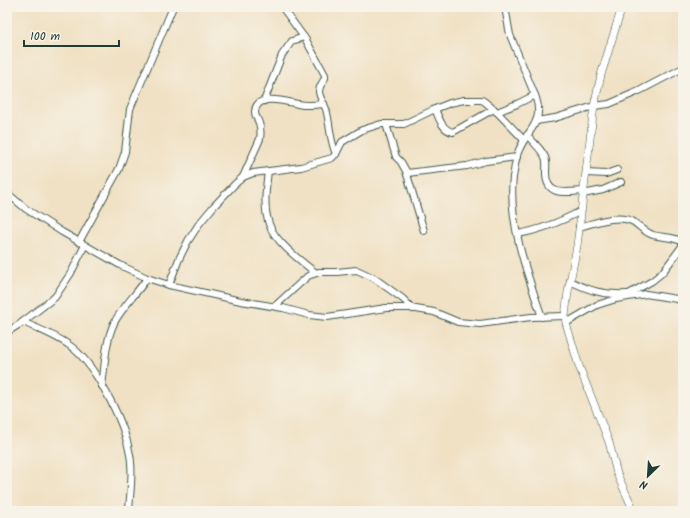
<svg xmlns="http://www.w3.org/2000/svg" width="690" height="518" viewBox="0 0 690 518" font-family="Kalam,sans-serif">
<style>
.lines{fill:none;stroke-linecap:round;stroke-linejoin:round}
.minor-casing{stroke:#3e564a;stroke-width:8}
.tertiary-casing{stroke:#3e564a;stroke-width:8}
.minor{stroke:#fff;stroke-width:6}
.tertiary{stroke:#fff;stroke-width:7}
</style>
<rect width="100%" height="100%" fill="#f7f3e8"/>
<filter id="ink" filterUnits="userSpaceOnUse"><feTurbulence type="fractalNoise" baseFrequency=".025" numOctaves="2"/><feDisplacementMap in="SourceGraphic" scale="8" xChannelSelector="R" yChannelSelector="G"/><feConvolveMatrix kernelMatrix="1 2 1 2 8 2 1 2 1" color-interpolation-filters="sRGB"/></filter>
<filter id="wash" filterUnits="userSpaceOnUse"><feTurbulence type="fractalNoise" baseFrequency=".012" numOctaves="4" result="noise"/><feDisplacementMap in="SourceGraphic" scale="16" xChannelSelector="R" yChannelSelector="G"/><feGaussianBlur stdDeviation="0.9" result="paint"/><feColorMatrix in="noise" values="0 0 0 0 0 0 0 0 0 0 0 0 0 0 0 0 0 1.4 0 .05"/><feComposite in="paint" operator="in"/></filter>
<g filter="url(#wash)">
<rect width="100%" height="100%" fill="#f0e1c4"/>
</g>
<g filter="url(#ink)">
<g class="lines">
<g class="minor-casing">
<g id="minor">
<path d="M282,7l24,33 19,35v3c-2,4 -6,8 -6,14 1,8 7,13 8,21 3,13 3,28 9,41"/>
<path d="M505,7l5,28 26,63c8,25 -8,31 -17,52 -4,8 -4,18 -6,27 -5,45 14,97 29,140"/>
<polyline points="264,101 282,55 292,41 304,37"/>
<path d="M435,109c4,9 7,21 18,23l41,-23"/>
<polyline points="497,112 517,104 535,95"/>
<polyline points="536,121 555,118 594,106 609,104 639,91 683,68"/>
<polyline points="386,124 396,157 401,162 406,171 424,231"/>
<path d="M527,135c6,7 14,14 18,22 2,4 1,11 1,16 0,24 20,19 37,18"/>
<path d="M268,171c-2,17 -5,36 1,53 6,18 32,37 47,49"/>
<polyline points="407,173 467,166 486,161 517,157"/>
<polyline points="586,173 606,174 617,170"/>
<path d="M243,177l17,-38c1,-6 1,-10 -1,-16 -1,-3 -4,-7 -4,-11 1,-20 32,-10 43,-8 8,2 18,1 26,0"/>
<polyline points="7,193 26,209 62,232 120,265 147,278 169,285 241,301 283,308 309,315 327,317 386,308 410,308 434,312 458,322 480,324 531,317 565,316"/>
<polyline points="583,194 603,190 621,182"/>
<path d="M579,227c16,-4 37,-13 53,-6 7,4 12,11 21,14 11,3 19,1 30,7"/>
<path d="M518,234c23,-4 42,-12 63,-23"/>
<polyline points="79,242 119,169 125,152 130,109 173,7"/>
<path d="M570,281c20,10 34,14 57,13"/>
<polyline points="169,285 179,259 188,241 199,224 214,206 235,184 243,177 253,173 301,167 332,158 336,154 342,142 362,130 381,124 404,124 435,109 450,103 464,100 482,100 485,102 498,113 524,140"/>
<polyline points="625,296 652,281 662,273 683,245"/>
<polyline points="275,306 308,276 319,272 337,272 357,270 374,278 403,299 413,309"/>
<path d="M23,322c15,7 32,13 46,23 26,18 54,75 60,105 5,20 1,41 0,61"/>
<polyline points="566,323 597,305 616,299 646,294 683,300"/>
<polyline points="7,332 20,324 55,297 71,273 85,245"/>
<path d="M102,386c3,-21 3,-43 12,-63 7,-14 24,-31 33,-45"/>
</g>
</g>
<g class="tertiary-casing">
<polyline id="tertiary" points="622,7 601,75 594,106 577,246 568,292 565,316 566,323 579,366 609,442 617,474 634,511"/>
</g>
<use href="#minor" class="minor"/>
<use href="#tertiary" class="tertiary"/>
</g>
</g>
<rect width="690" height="518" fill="none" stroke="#f7f3e8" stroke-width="24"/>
<g transform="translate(648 476) rotate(205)" stroke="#f7f3e8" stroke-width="3" paint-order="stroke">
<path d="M0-3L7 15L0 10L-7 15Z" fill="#1f3d34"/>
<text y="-6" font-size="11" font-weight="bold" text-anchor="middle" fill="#1f3d34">N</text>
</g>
<path d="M24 40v6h95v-6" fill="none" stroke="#1f3d34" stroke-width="2"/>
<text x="30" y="40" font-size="12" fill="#1f3d34" stroke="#f7f3e8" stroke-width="3" paint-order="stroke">100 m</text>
</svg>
